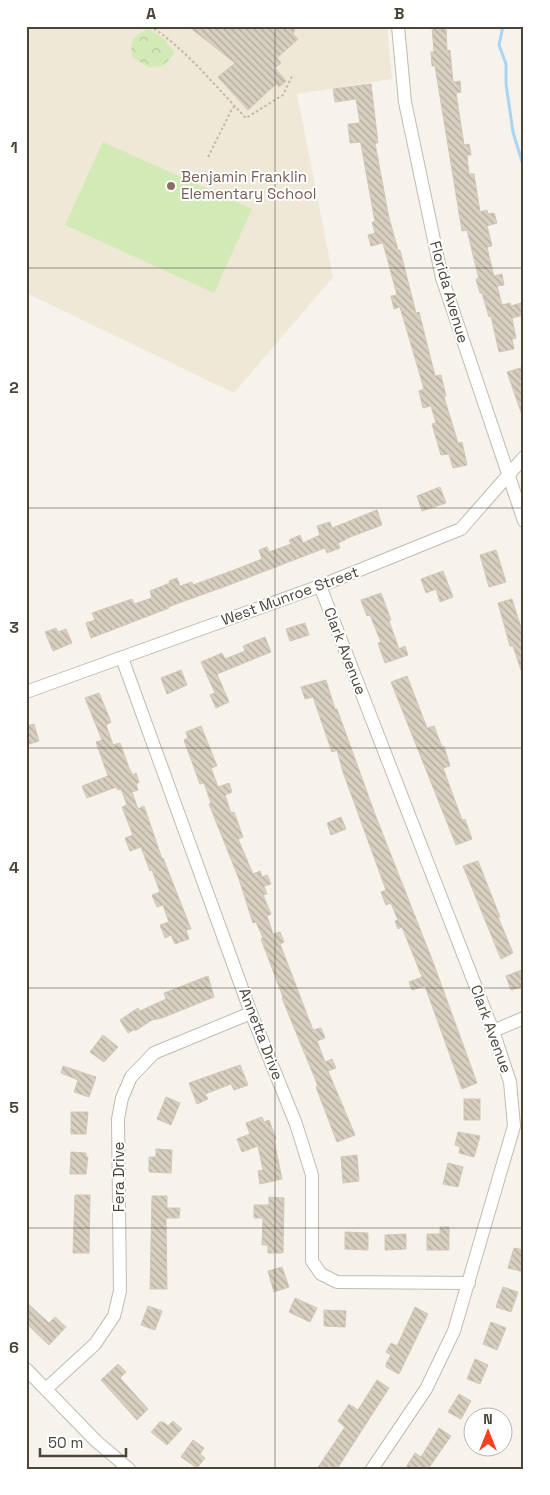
<svg xmlns="http://www.w3.org/2000/svg" width="550" height="1495" viewBox="0 0 550 1495" font-family="'Space Grotesk',sans-serif">
<style>
.education{fill:#efe8d6}
.park{fill:url(#park-crowns)}
.garden{fill:#d2eab5}
.lines{fill:none;stroke-linecap:round;stroke-linejoin:round}
.stream{stroke:#a9d4f2;stroke-width:3}
.building{fill:url(#building-back-hatch);stroke:#d3c7b4}
.minor-casing{stroke:#c2bbae;stroke-width:14}
.path{stroke:#c4b79f;stroke-width:2;stroke-dasharray:2.5 2.5;stroke-linecap:butt}
.minor{stroke:#fff;stroke-width:12}
.tram{stroke:#9a9a9a;stroke-width:1}
.grid{fill:none;stroke:#4b4439;stroke-width:1;stroke-opacity:0.55}
.education-dot{fill:#8d6e63;stroke:#fff;stroke-width:2}
.labels{text-anchor:middle;stroke-width:4;stroke-linejoin:round;paint-order:stroke}
.education-label{font-size:15px;fill:#785e54;stroke:#fff;text-anchor:start}
.street-label{font-size:15px;fill:#4b4439;stroke:#fff}
.neatline{fill:none;stroke:#4b4439;stroke-width:2}
.grid-label{font-size:16px;text-anchor:middle;font-weight:bold;fill:#4b4439}
</style>
<defs>
<pattern id="park-crowns" width="20" height="18" patternUnits="userSpaceOnUse" patternTransform="scale(1.25)"><rect width="20" height="18" fill="#d2eab5"/><path d="M2 6a3 3 0 1 1 6 0M12 15a3 3 0 1 1 6 0" fill="none" stroke="#b6ca9c"/></pattern>
<pattern id="building-back-hatch" width="6" height="6" patternUnits="userSpaceOnUse" patternTransform="scale(1.25)"><rect width="6" height="6" fill="#d8cfc1"/><path d="M-1 5l2 2M0 0l6 6M5-1l2 2" fill="none" stroke="#b1aa9e"/></pattern>
</defs>
<rect width="100%" height="100%" fill="#f6f3ec"/>
<polygon class="education" points="26,26 387,26 392,79 297,94 333,277 234,393 26,293"/>
<path class="park" d="M148,29l14,8 13,16 -12,13 -15,1 -16,-10c-2,-18 0,-21 16,-28z"/>
<polygon class="garden" points="103,142 252,209 214,293 65,225"/>
<g class="lines">
<polyline class="stream" points="503,26 499,45 506,64 506,84 513,132 524,168"/>
</g>
<g class="building">
<polygon points="188,26 296,26 293,34 298,39 277,58 281,63 275,68 286,81 279,87 276,84 248,110 218,77 235,63"/>
<polygon points="432,26 446,26 447,51 450,50 453,82 460,81 461,92 456,93 464,145 469,144 471,155 467,155 469,174 474,174 480,212 487,210 488,214 494,213 497,223 487,226 492,246 487,247 494,276 502,274 504,285 497,286 502,305 510,303 511,306 524,302 524,315 512,318 516,338 512,339 514,349 499,352 491,316 489,317 482,293 480,293 476,279 479,278 477,271 467,230 462,231 435,66 432,66 431,52 434,52"/>
<polygon points="371,84 378,143 375,143 389,218 398,250 400,250 416,313 419,312 435,376 441,375 446,396 444,397 458,443 462,442 467,465 453,468 449,454 441,455 432,424 436,423 431,406 423,408 419,391 424,389 400,307 394,309 391,296 397,295 383,243 371,246 368,235 375,233 372,222 375,222 361,144 360,142 350,143 348,124 360,123 356,99 335,102 333,89"/>
<polygon points="524,367 524,415 522,415 507,372"/>
<polygon points="440,487 446,503 422,511 417,496"/>
<polygon points="377,510 382,525 345,539 345,540 338,543 340,548 327,553 325,548 229,585 168,607 169,608 91,638 86,623 95,620 92,613 132,599 134,604 152,598 150,591 170,583 169,581 177,578 180,586 192,582 193,585 234,570 262,559 259,550 267,547 269,552 291,544 289,540 300,535 303,543 320,535 317,526 330,522 332,528"/>
<polygon points="496,550 506,582 489,587 480,555"/>
<polygon points="443,571 453,597 440,602 436,589 426,593 421,579"/>
<polygon points="381,593 391,620 389,621 399,649 405,646 408,655 385,663 378,643 381,642 370,615 367,616 361,600"/>
<polygon points="512,599 524,637 524,673 522,673 513,646 510,646 498,603"/>
<polygon points="305,623 309,635 290,641 286,629"/>
<polygon points="56,628 58,632 66,629 72,643 53,651 45,632"/>
<polygon points="265,637 271,652 217,674 229,702 216,708 210,695 215,693 201,662 222,653 225,659 245,651 243,646"/>
<polygon points="181,670 187,685 167,694 161,678"/>
<polygon points="407,676 427,728 434,726 442,747 444,746 450,766 443,768 462,820 465,819 472,839 456,845 391,682"/>
<polygon points="326,680 335,709 337,709 376,817 433,962 477,1083 462,1089 425,986 412,990 409,982 422,977 402,927 398,929 395,921 398,920 391,903 386,905 381,892 386,890 343,772 337,750 332,752 313,697 305,699 301,687"/>
<polygon points="99,693 111,722 106,725 113,745 120,743 129,768 133,775 136,773 139,782 136,784 138,790 132,792 138,809 144,806 162,859 163,858 191,929 186,930 189,939 175,944 171,935 165,938 160,925 169,922 163,905 157,907 152,895 160,892 152,870 150,871 141,847 130,851 125,838 133,835 122,807 127,805 121,789 118,790 116,787 87,798 82,786 108,776 96,742 102,740 85,698"/>
<polygon points="34,724 39,741 26,745 26,726"/>
<polygon points="201,726 217,766 211,768 218,787 229,783 232,792 225,795 231,813 234,812 243,837 238,839 253,874 260,871 262,877 267,875 271,884 264,886 267,894 263,895 271,914 267,916 273,934 280,932 284,942 280,944 313,1030 321,1028 325,1038 317,1041 325,1062 332,1059 336,1068 328,1071 355,1135 337,1142 316,1087 318,1086 282,998 283,997 261,939 263,938 256,922 253,923 239,879 209,804 211,803 204,783 200,784 184,740 188,738 186,732"/>
<polygon points="341,817 346,829 331,835 327,823"/>
<polygon points="478,861 500,917 498,917 513,953 501,959 463,866"/>
<polygon points="524,969 524,986 511,990 506,976"/>
<polygon points="208,976 214,997 162,1018 152,1020 135,1031 135,1029 128,1033 120,1020 138,1008 140,1011 166,999 164,993"/>
<polygon points="103,1035 118,1047 104,1062 90,1052"/>
<polygon points="240,1065 248,1085 234,1090 231,1084 205,1094 208,1099 197,1104 189,1083"/>
<polygon points="63,1066 96,1077 89,1097 74,1092 78,1080 61,1073"/>
<polygon points="166,1097 180,1103 171,1125 157,1119"/>
<rect x="464" y="1099" width="16" height="21"/>
<polygon points="71,1112 88,1112 86,1134 71,1134"/>
<polygon points="262,1117 264,1122 269,1120 276,1139 274,1140 282,1179 260,1184 258,1171 263,1170 258,1146 242,1152 237,1139 250,1134 246,1123"/>
<polygon points="458,1132 480,1136 474,1157 459,1153 460,1147 455,1145"/>
<polygon points="156,1149 172,1150 171,1173 149,1172 149,1157 156,1157"/>
<polygon points="71,1152 86,1153 86,1157 88,1157 86,1174 70,1174"/>
<polygon points="357,1155 359,1181 343,1183 341,1157"/>
<polygon points="448,1163 463,1167 458,1187 443,1184"/>
<polygon points="75,1195 90,1195 89,1253 73,1253"/>
<polygon points="152,1196 167,1196 167,1208 180,1208 179,1218 166,1218 167,1289 150,1289"/>
<polygon points="269,1197 284,1198 283,1253 268,1253 268,1245 262,1245 263,1218 254,1218 254,1205 269,1205"/>
<polygon points="440,1227 449,1227 449,1250 427,1250 427,1234 440,1234"/>
<polygon points="345,1232 368,1233 368,1250 345,1249"/>
<polygon points="406,1234 406,1249 385,1250 385,1235"/>
<polygon points="514,1248 524,1250 524,1272 508,1268"/>
<polygon points="282,1267 289,1287 274,1292 268,1271"/>
<polygon points="503,1287 518,1292 511,1312 496,1307"/>
<polygon points="295,1298 317,1308 310,1322 289,1312"/>
<polygon points="26,1302 49,1323 55,1317 66,1327 49,1345 26,1323"/>
<polygon points="148,1306 162,1311 155,1330 141,1325"/>
<polygon points="415,1307 428,1314 399,1374 386,1367 386,1364 391,1355 386,1352 391,1343 397,1346"/>
<polygon points="324,1310 346,1311 345,1327 324,1326"/>
<polygon points="491,1322 506,1328 497,1350 483,1344"/>
<polygon points="475,1359 488,1365 480,1384 467,1379"/>
<polygon points="118,1364 126,1372 120,1378 148,1409 137,1420 101,1380"/>
<polygon points="377,1380 389,1388 337,1469 317,1469 345,1427 338,1421 349,1404 358,1410"/>
<polygon points="459,1394 471,1401 461,1419 448,1412"/>
<polygon points="173,1421 182,1429 167,1445 151,1432 160,1422 163,1422 168,1426"/>
<polygon points="439,1428 451,1436 428,1469 405,1469 415,1453 421,1457"/>
<polygon points="193,1440 204,1448 200,1454 205,1458 197,1468 181,1457"/>
</g>
<g class="lines">
<g class="minor-casing">
<g id="minor">
<polyline points="398,26 405,102 442,278 524,521"/>
<polyline points="320,586 493,1031 510,1082 514,1126 454,1331 426,1389 372,1469"/>
<polyline points="122,658 251,1013 296,1124 312,1175 312,1261 321,1274 337,1282 469,1283"/>
<polyline points="26,692 320,586 461,529 524,457"/>
<polyline points="493,1031 524,1018"/>
<polyline points="26,1369 96,1441 129,1469"/>
<polyline points="46,1389 95,1344 114,1316 120,1291 118,1119 122,1098 131,1077 154,1053 251,1013"/>
</g>
</g>
<g class="path">
<polyline points="34,26 37,26"/>
<path d="M150,26c35,22 67,62 96,92l37,-23 10,-21"/>
<polyline points="208,157 232,109 235,106"/>
</g>
<use href="#minor" class="minor"/>
<polyline class="tram" points="523,26 524,32"/>
</g>
<path class="grid" d="M275,26v1443M26,268h498M26,508h498M26,748h498M26,988h498M26,1228h498"/>
<circle class="education-dot" cx="171" cy="186" r="5"/>
<g class="labels">
<g class="education-label">
<text x="181" y="182">Benjamin Franklin<tspan x="181" dy="17">Elementary School</tspan></text>
</g>
<g class="street-label">
<text transform="translate(449 292) rotate(74)" y="5">Florida Avenue</text>
<text transform="translate(290 596) rotate(-20)" y="5">West Munroe Street</text>
<text transform="translate(345 651) rotate(69)" y="5">Clark Avenue</text>
<text transform="translate(491 1029) rotate(70)" y="5">Clark Avenue</text>
<text transform="translate(261 1034) rotate(69)" y="5">Annetta Drive</text>
<text transform="translate(119 1177) rotate(-90)" y="5">Fera Drive</text>
</g>
</g>
<rect width="550" height="1495" fill="none" stroke="#ffffff" stroke-width="55"/>
<g transform="translate(488 1432)"><circle r="24" fill="#ffffff" stroke="#b7b4b0"/>
<path d="M0-4L9 19L0 12L-9 19Z" fill="#fc3f1d"/>
<text y="-8" font-size="14" font-weight="bold" text-anchor="middle" fill="#4b4439">N</text>
</g>
<path d="M40 1448v8h86v-8" fill="none" stroke="#4b4439" stroke-width="2.5"/>
<text x="48" y="1448" font-size="15" fill="#4b4439" stroke="#ffffff" stroke-width="4" paint-order="stroke">50 m</text>
<rect x="28" y="28" width="494" height="1440" class="neatline"/>
<g class="grid-label">
<text x="151" y="19">A</text>
<text x="399" y="19">B</text>
<text x="14" y="153">1</text>
<text x="14" y="393">2</text>
<text x="14" y="633">3</text>
<text x="14" y="873">4</text>
<text x="14" y="1113">5</text>
<text x="14" y="1353">6</text>
</g>
</svg>
